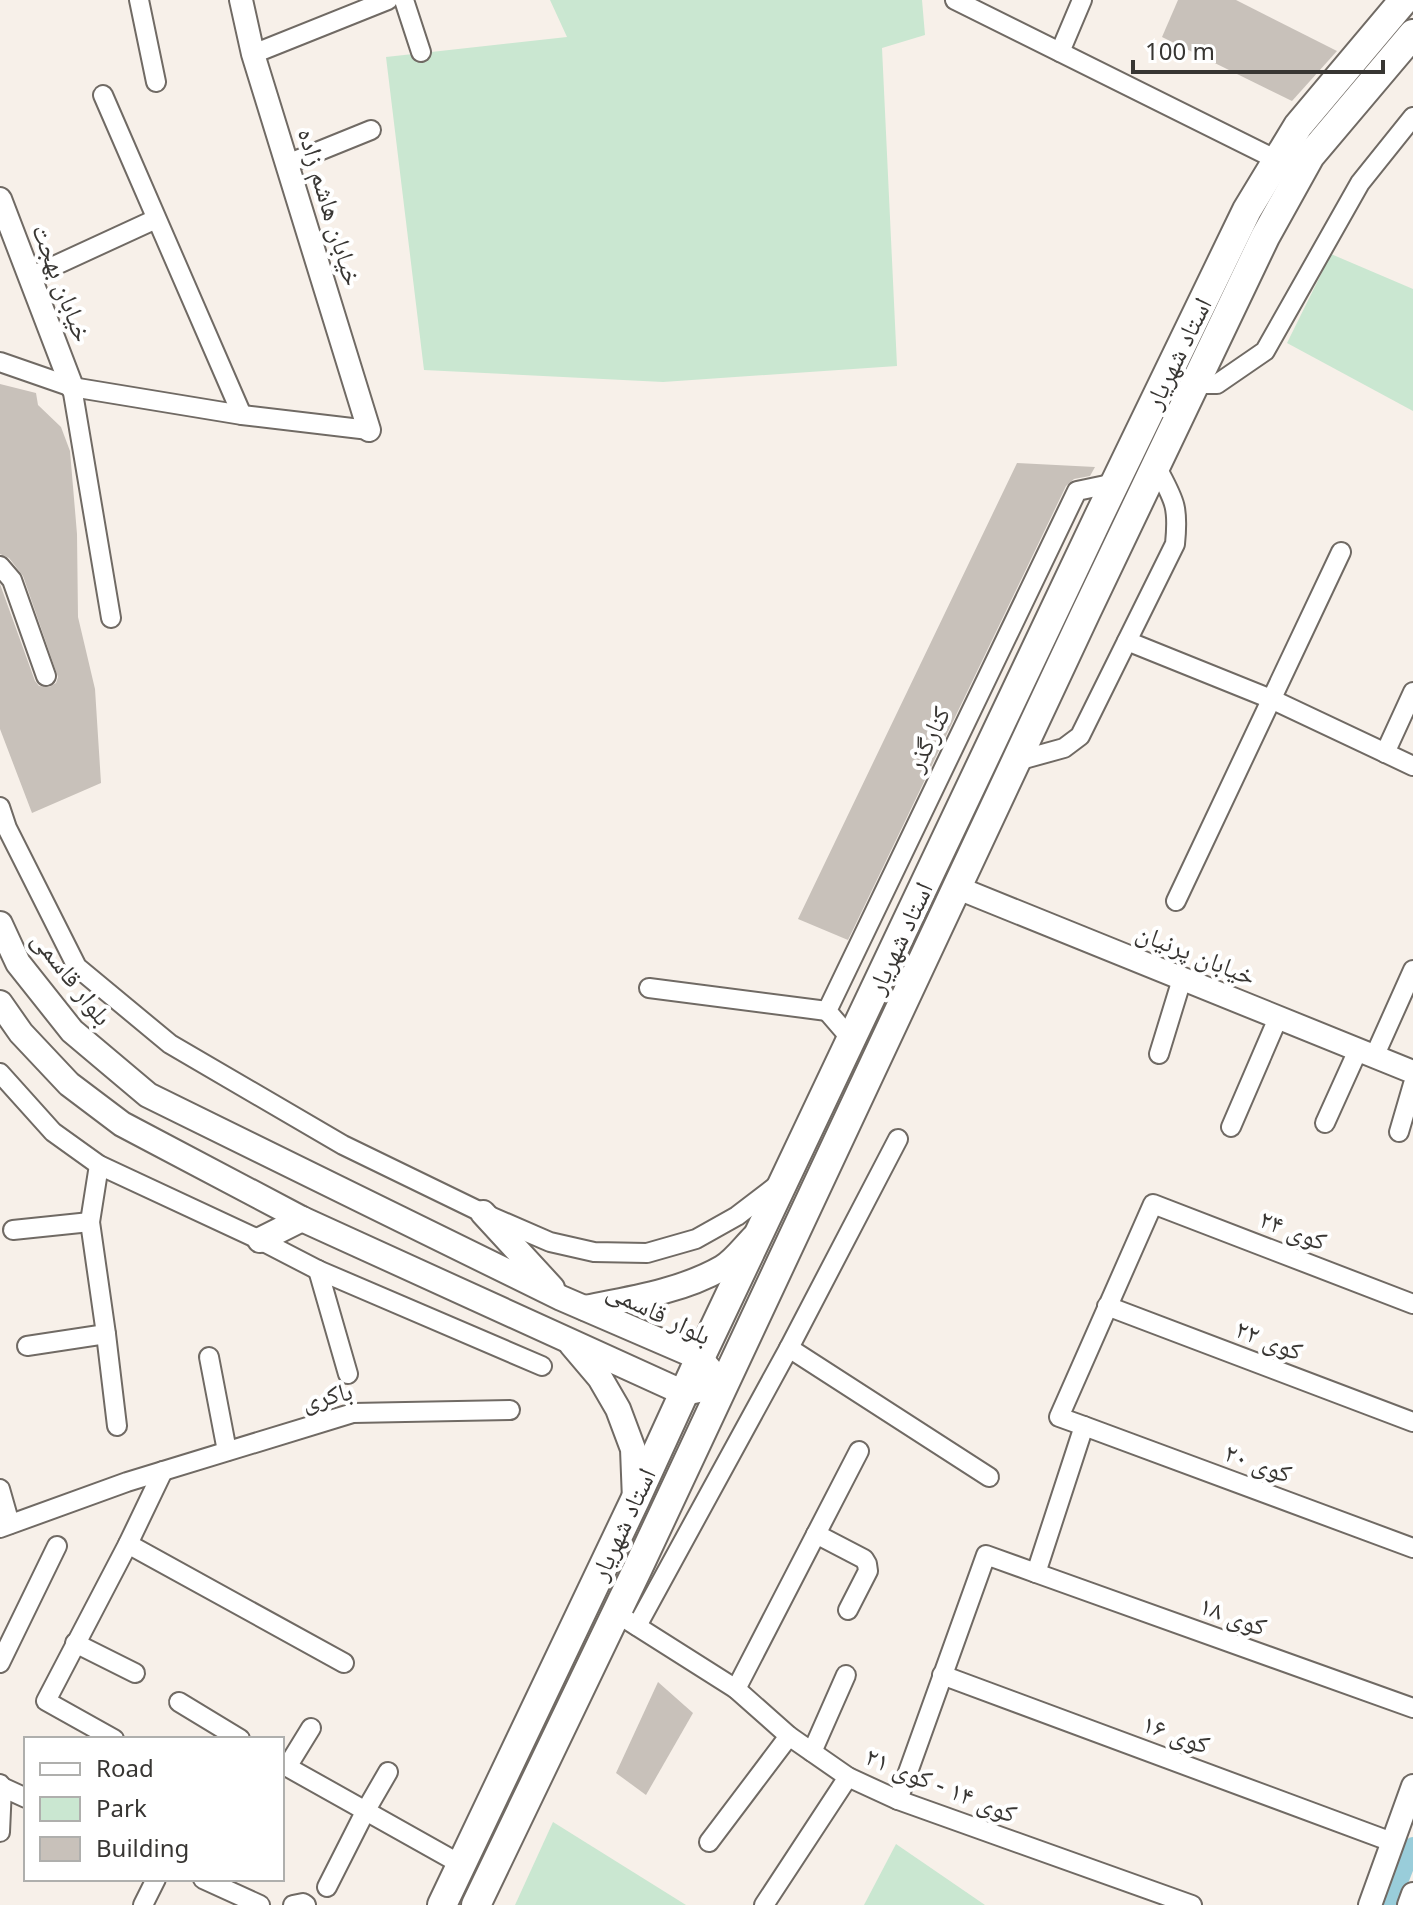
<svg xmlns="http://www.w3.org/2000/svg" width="1413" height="1905" viewBox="0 0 1413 1905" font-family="'Noto Sans','Noto Naskh Arabic',sans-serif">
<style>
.green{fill:#cae7d1}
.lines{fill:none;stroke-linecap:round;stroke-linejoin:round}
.canal{stroke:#99cdda;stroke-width:18}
.building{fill:#c8c1ba}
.minor-casing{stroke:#706a64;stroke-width:22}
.tertiary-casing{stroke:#706a64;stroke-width:26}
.secondary-casing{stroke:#706a64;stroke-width:28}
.primary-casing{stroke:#706a64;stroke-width:32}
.minor{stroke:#fff;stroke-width:18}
.tertiary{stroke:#fff;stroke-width:22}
.secondary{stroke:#fff;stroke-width:24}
.primary{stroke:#fff;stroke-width:28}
.labels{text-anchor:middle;stroke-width:8;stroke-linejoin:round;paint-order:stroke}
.street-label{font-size:26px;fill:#383633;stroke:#fff}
</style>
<rect width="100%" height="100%" fill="#f7f0e9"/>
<g class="green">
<polygon points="550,0 922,0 925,35 882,48 897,366 663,382 424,370 386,57 567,37"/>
<polygon points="1331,254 1413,289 1413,411 1287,343"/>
<polygon points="553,1822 686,1905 515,1905"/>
<polygon points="896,1844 985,1905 864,1905"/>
</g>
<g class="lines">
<polyline class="canal" points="1390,1905 1413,1846"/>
</g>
<g class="building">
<polygon points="1178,0 1236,0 1337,51 1292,101 1162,37"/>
<polygon points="0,384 36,393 38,405 61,427 70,451 77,534 78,617 95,689 101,783 32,813 0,729 0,584 35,681 39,686 49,687 56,683 58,677 23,576 9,558 0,554"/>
<polygon points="1017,463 1095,467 1090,476 1074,479 1066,486 848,940 798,919"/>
<polygon points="658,1682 693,1713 646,1795 616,1773"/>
</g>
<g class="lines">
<g class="minor-casing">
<g id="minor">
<polyline points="139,0 156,82"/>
<polyline points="404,0 421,52"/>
<polyline points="955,0 1277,160"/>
<polyline points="1060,52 1082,0"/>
<polyline points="253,54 388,0"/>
<polyline points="103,95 242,415"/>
<polyline points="287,164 371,130"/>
<polyline points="30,277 156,219"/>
<polyline points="0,362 72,387 242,415 369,430"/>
<polyline points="1195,384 1217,384 1265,351 1360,183 1413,117"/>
<polyline points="72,387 111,618"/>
<polyline points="0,566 12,580 46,676"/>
<polyline points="1127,641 1271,699 1413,766"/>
<polyline points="1385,753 1413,692"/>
<path d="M1017,761l47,-13 16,-12 95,-192c4,-39 -1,-44 -19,-78"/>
<polyline points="0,807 7,828 77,967 170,1044 343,1145 483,1213 550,1242 594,1252 647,1253 696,1239 737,1216 780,1183"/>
<polyline points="1176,901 1341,552"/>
<polyline points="649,988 827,1011"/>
<polyline points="852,1040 827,1011 1077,491 1115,483"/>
<polyline points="1159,1054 1182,979"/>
<polyline points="1374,1057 1413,970"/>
<polyline points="0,1073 53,1132 99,1165 260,1240 318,1270 542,1366"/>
<polyline points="1325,1123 1358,1050"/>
<polyline points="1231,1127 1278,1018"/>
<polyline points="1399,1132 1413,1084"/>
<polyline points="99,1165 90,1222 106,1334 117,1426"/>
<polyline points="13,1230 90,1222"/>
<polyline points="318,1270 348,1374"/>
<polyline points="1107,1306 1413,1422"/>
<polyline points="27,1346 106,1334"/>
<polyline points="789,1348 989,1477"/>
<polyline points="209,1357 227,1451"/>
<polyline points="1084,1426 1413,1548"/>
<polyline points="0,1489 10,1524"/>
<polyline points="0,1528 127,1482 353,1413 510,1410"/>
<polyline points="816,1534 864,1559 867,1564 868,1571 848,1610"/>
<polyline points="128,1544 344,1663"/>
<polyline points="1036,1573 1413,1708"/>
<polyline points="616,1613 736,1689 789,1736 848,1777 898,1800 1192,1905"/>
<polyline points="637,1626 789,1348 898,1139"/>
<polyline points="75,1643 135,1673"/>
<polyline points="0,1663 57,1546"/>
<polyline points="942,1675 1392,1842"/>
<polyline points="736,1689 859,1451"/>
<polyline points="179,1702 240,1739"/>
<polyline points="114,1739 46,1701 128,1544 163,1471"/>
<polyline points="812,1752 846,1675"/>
<polyline points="282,1764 462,1865"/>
<polyline points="287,1767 311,1728"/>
<polyline points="0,1784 2,1787 0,1832"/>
<polyline points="2,1787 26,1798"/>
<polyline points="898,1800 986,1555 1036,1573 1084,1426 1059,1417 1153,1204 1413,1304"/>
<polyline points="709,1842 789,1736"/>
<polyline points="203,1879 260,1905"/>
<polyline points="327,1887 366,1810 388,1772"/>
<polyline points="143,1905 156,1879"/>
<polyline points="293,1905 303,1903 306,1905"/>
<polyline points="764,1905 848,1777"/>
</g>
</g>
<g class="tertiary-casing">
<g id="tertiary">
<polyline points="241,0 253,54 369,430"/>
<polyline points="0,199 72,387"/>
<polyline points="958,888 1413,1072"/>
<polyline points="1370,1905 1413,1786"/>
<polyline points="1409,1905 1413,1894"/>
</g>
</g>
<g class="secondary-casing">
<g id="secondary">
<polyline points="0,924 18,963 72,1031 148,1095 561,1298 700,1358 723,1385 684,1393 302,1219 122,1124 69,1084 21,1033 0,1003"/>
<polyline points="483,1213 552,1288"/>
<polyline points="260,1240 302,1219"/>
<path d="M585,1308c45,-9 97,-17 137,-40 12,-7 22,-21 32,-31"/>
<polyline points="572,1345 600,1378 618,1409 633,1449 635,1500"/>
</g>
</g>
<g class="primary-casing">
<g id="primary">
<polyline points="442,1905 635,1500 700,1358 1099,516 1247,210 1298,126 1404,0"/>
<polyline points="476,1905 637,1570 1086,612 1265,237 1310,156 1413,34"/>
</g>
</g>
<use href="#minor" class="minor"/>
<use href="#tertiary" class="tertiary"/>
<use href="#secondary" class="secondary"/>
<use href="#primary" class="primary"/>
</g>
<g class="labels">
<g class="street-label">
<text transform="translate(330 207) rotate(73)" y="9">خیابان هاشم زاده</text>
<text transform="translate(62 283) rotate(69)" y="9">خیابان بهجت</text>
<text transform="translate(1178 353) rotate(-64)" y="9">استاد شهریار</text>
<text transform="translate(928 739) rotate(-64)" y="9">کنارگذر</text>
<text transform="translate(900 938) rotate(-65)" y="9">استاد شهریار</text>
<text transform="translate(1196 954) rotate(22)" y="9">خیابان پرنیان</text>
<text transform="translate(72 978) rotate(52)" y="9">بلوار قاسمی</text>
<text transform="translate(1293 1230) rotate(21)" y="9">کوی ۲۴</text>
<text transform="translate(659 1313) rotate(26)" y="9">بلوار قاسمی</text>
<text transform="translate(1269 1340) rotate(21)" y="9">کوی ۲۲</text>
<text transform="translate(327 1396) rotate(-13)" y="9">باکری</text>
<text transform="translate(1258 1463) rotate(20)" y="9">کوی ۲۰</text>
<text transform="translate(623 1524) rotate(-65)" y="9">استاد شهریار</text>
<text transform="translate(1233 1616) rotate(20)" y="9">کوی ۱۸</text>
<text transform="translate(1176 1734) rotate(20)" y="9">کوی ۱۶</text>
<text transform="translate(941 1785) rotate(22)" y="9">کوی ۱۴ - کوی ۲۱</text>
</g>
</g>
<rect x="24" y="1737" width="260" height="144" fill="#ffffff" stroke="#afafad" stroke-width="2"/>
<rect x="40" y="1763" width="40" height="12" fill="#ffffff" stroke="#afafad" stroke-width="2"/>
<text x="96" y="1777" font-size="24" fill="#383633">Road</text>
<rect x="40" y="1797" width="40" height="24" fill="#cae7d1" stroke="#afafad" stroke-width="2"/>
<text x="96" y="1817" font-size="24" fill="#383633">Park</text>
<rect x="40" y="1837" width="40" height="24" fill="#c8c1ba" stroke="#afafad" stroke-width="2"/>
<text x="96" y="1857" font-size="24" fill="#383633">Building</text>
<path d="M1133 60v12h250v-12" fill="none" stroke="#383633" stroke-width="4"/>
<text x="1145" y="60" font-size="24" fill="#383633" stroke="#ffffff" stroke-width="6" paint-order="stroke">100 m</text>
</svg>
